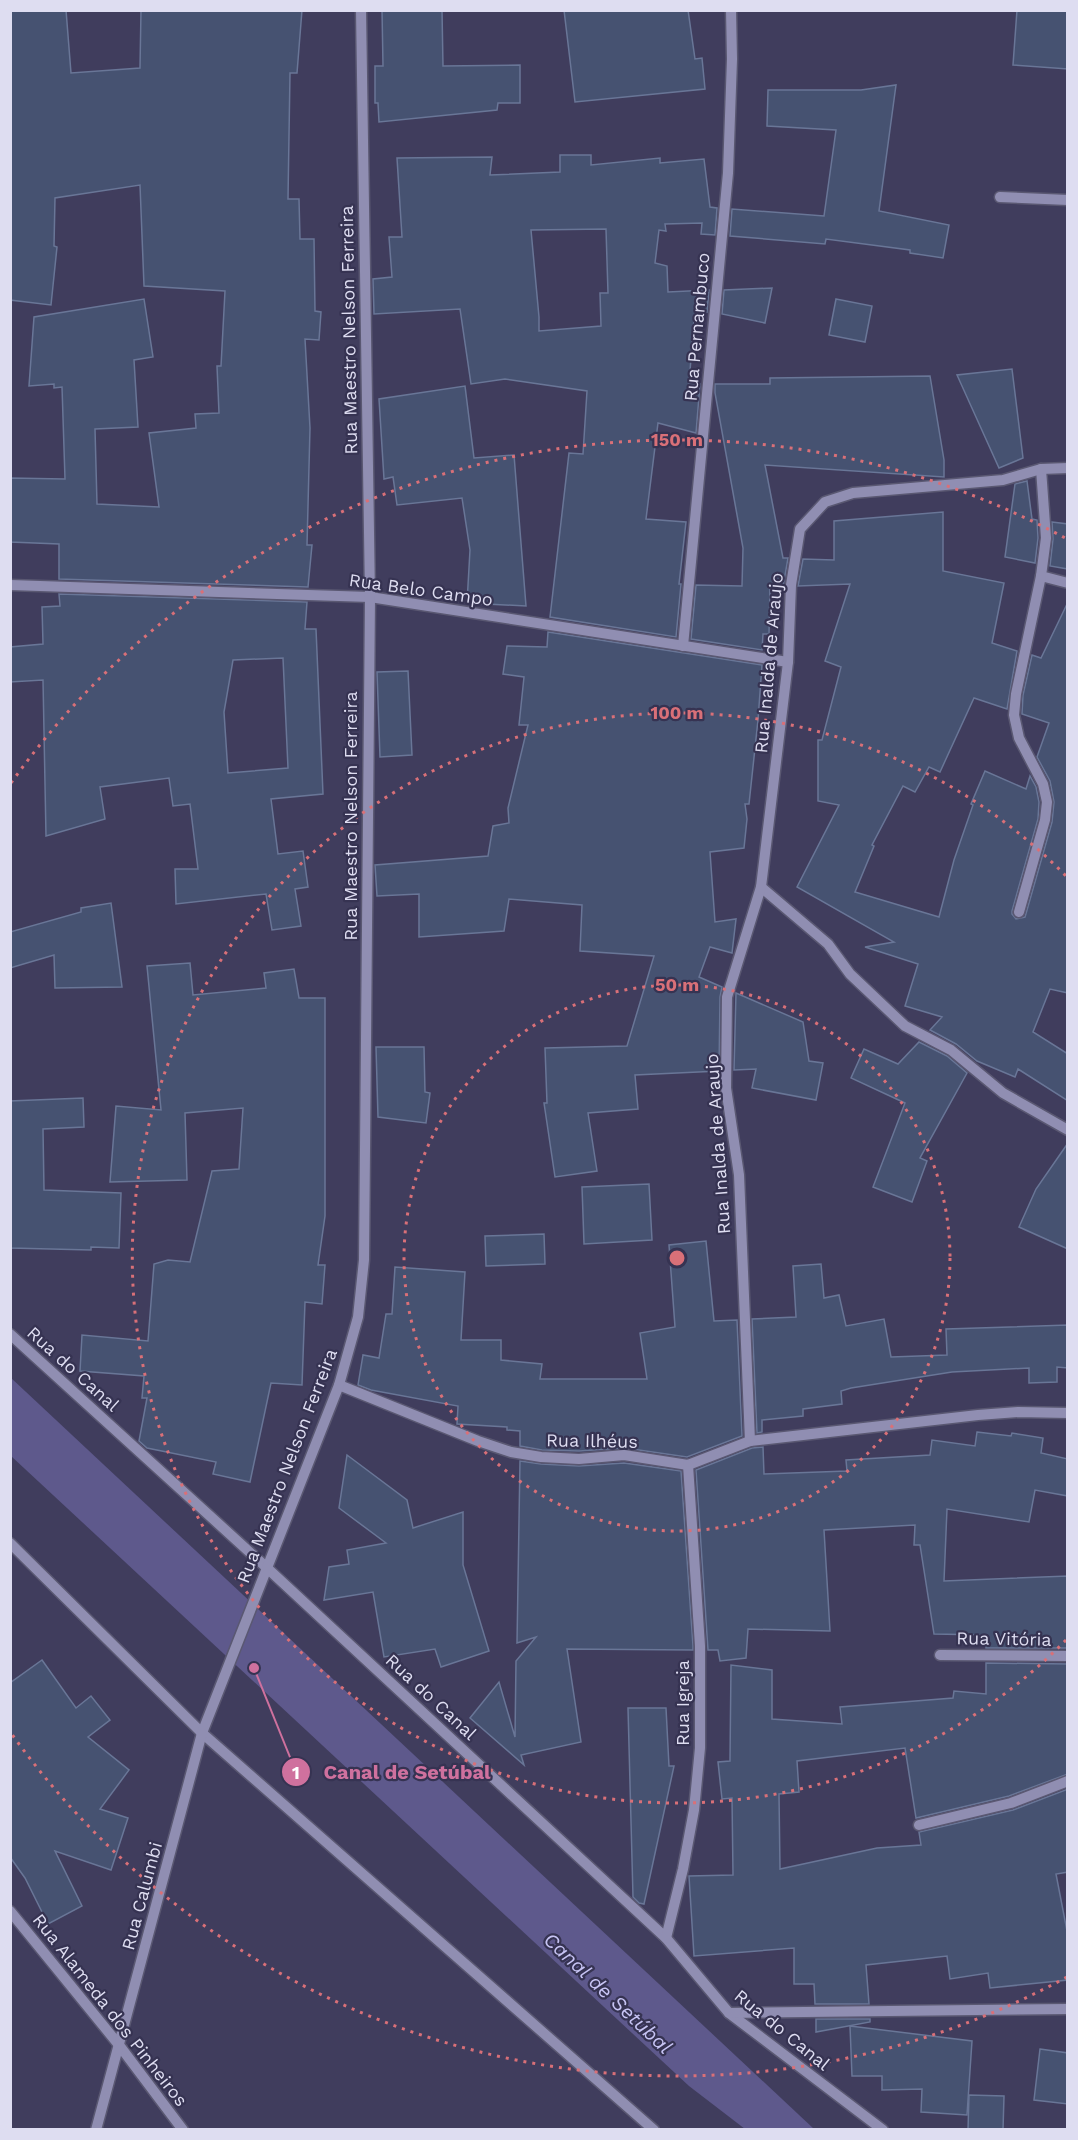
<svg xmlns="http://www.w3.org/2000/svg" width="1078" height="2140" viewBox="0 0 1078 2140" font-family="'Work Sans',sans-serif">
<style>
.water{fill:#5e598c}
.building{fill:#465271;stroke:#697697;stroke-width:1.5;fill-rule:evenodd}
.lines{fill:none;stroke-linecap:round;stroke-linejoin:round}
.minor-casing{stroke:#5a5872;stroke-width:13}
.minor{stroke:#908eb2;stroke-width:10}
.ring{fill:none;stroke:#d97078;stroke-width:3;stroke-dasharray:3 6}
.labels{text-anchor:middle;stroke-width:4.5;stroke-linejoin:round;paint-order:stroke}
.street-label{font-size:18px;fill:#deddf1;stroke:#363352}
.water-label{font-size:20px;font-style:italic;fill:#c7c4f4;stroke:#363352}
.centre{fill:#d97078;stroke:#363352;stroke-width:3}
.ring-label{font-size:18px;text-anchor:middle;font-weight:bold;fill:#d97078;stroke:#363352;stroke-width:4.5;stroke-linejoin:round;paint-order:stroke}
.leader{fill:none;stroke:#cf719e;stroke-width:2}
.callout-dot{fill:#cf719e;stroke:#363352;stroke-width:2}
.mark-label{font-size:18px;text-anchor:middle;font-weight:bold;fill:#fff}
.callout-label{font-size:20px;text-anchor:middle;font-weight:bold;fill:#cf719e;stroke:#363352;stroke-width:4.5;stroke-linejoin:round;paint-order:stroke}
</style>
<rect width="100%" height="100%" fill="#403d5d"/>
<polygon class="water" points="10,1377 814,2129 745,2129 689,2086 11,1456"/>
<g class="building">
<polygon points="10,10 66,10 71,73 140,68 141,10 302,10 297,73 290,73 288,199 299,199 300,239 314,239 315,311 321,312 319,340 305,339 310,428 307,545 312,545 308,587 59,579 59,544 10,542 10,478 65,479 62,387 54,388 54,384 29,386 34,317 144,299 153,357 134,360 138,427 95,429 97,504 159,507 149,433 196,428 195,414 219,413 217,366 221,366 225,291 144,286 140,185 55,198 54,246 57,247 51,305 10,300"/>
<polygon points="382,10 442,10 443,66 520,65 520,103 498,103 497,110 379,122 378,103 375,103 375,66 383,66"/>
<polygon points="564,10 688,10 695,59 702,58 705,89 575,102"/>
<polygon points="1017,10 1068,10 1068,69 1013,65"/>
<polygon points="896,85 879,211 949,225 943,258 910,253 910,250 826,239 825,244 730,236 732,209 824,216 836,130 767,126 768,90 861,90"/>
<path d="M560,155h31v10l69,-7v5l44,-4 6,48 7,1 -2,27 -14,-1 1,-11 -37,1 1,7 -7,-1 -4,33 12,3 1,26 41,-2 -2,22 -5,-1v7l-8,1 -5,65h11l-4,49 -38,-10 -12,96 40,3 -7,62h2l-5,53 -126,-20 19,-164 14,1 4,-63 -82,-12 -34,5 -11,-75 -86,5 -1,-35 19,-2 -3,-40h13l-5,-79 95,-1 -2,18 70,-3zM606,229l2,64h-8l1,33 -62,5v-14l-8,-87z"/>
<polygon points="772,288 765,323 722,314 724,290"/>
<polygon points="836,299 872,306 865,342 829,335"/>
<polygon points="1012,369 1023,458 999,468 957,375"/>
<polygon points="930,376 944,460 944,477 765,465 783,558 788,558 783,587 770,587 769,634 763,634 762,650 691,639 696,585 742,586 743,548 715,393 715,384 770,384 770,378"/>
<polygon points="465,386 474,458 514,455 526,606 467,603 470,550 462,498 397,505 393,477 384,479 379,399"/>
<polygon points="1027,481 1032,519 1037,520 1038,538 1035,563 1005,557 1015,484"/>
<polygon points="943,512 943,571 1004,583 992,643 1017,651 1007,709 974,698 940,772 929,767 915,792 903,786 872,845 874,846 855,892 939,917 954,860 973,805 971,804 985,771 1026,789 1030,776 1036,787 1039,802 1038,819 1012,911 1012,914 1016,919 1025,917 1052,822 1054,802 1050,781 1037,757 1049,723 1022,714 1023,695 1032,655 1041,658 1068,602 1068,993 1050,989 1033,1032 1068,1054 1068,1101 1018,1069 1015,1077 977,1061 956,1044 930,1030 942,1017 905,1006 918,964 865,947 894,942 797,887 839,805 818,801 818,740 822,740 841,667 825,661 850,584 798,586 803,559 834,560 834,521"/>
<polygon points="1052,522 1068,524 1068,569 1050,566 1053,539"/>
<path d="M59,594l248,8 -2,27h11l7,165 -52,5 7,55 25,-3 5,36 -13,2 6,37 -29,4 -6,-36 -90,10 -1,-35h23l-8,-65 -17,2 -4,-28 -69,9 5,32 -59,17 -3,-156 -33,2v-35l33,-3 -1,-37 18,-1zM283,658l5,110 -60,5 -4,-61 9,-52z"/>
<polygon points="548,632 762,665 758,720 749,804 745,804 747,819 744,848 710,852 715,922 736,919 732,953 710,947 699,977 722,987 720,997 719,1071 635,1075 638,1109 588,1113 597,1171 555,1177 544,1103 547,1103 545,1048 627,1046 654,956 580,951 582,905 509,899 504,931 419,937 419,894 377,896 375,865 488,856 493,826 509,823 508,808 528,725 519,725 524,677 503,674 507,646 547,647"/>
<polygon points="408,671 412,755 380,757 377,672"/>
<polygon points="111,903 122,987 55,988 54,955 10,968 10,932 81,912 81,908"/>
<polygon points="190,963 193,995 266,988 264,973 294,969 299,998 325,998 325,1216 318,1265 325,1265 322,1304 305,1302 302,1385 271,1383 250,1482 213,1474 216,1462 147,1448 139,1441 147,1398 142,1398 144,1376 80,1371 82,1335 148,1341 154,1264 168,1260 190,1262 212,1171 239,1169 243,1108 185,1113 187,1180 110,1182 116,1106 161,1110 147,966"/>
<polygon points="736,993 803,1022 809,1061 823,1063 816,1100 752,1088 756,1069 734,1070"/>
<polygon points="919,1042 947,1056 967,1073 920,1158 927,1161 912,1202 873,1187 905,1103 851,1078 864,1049 898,1064"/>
<polygon points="376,1047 424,1047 425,1092 430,1093 426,1123 378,1117"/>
<polygon points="83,1098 84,1127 43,1129 44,1190 121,1193 119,1248 91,1247 91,1250 10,1248 10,1101"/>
<polygon points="1068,1143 1068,1249 1019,1227 1036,1189"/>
<polygon points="649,1184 652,1240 584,1244 582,1187"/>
<polygon points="544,1234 545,1264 486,1266 485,1236"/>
<polygon points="706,1241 714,1321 737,1320 742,1436 687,1457 625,1448 579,1451 542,1450 520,1446 520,1431 507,1430 507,1427 457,1424 458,1406 371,1390 358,1385 363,1355 379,1358 386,1314 392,1314 395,1267 465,1272 461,1340 501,1340 501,1360 542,1364 540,1379 647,1379 640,1333 675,1327 669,1245"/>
<polygon points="821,1264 824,1298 839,1295 846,1326 884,1319 891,1357 947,1355 946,1329 1068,1325 1068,1368 1057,1367 1057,1382 1029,1383 1029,1368 952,1372 851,1388 841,1391 842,1404 803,1409 803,1416 762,1420 762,1432 757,1433 752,1319 796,1317 793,1266"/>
<polygon points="977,1432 1011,1436 1012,1433 1043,1438 1041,1453 1068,1459 1068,1496 1035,1490 1029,1522 947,1509 944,1581 1068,1576 1068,1648 986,1648 986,1635 934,1634 920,1545 914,1545 915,1525 824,1530 830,1631 748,1629 746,1658 720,1661 718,1650 708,1650 696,1470 752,1448 763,1447 764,1474 847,1471 846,1460 930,1455 932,1440 975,1446"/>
<polygon points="347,1455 407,1500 413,1528 463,1512 463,1565 489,1651 441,1667 435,1649 384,1657 373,1592 324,1600 329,1567 349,1564 347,1550 386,1543 339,1508"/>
<polygon points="520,1461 541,1464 579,1466 624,1463 681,1471 693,1646 693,1650 567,1649 581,1742 521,1755 524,1765 470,1718 499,1682 515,1737 516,1661 536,1637 517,1643"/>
<polygon points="42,1660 76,1708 91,1696 110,1720 88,1737 129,1770 100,1809 128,1818 111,1870 55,1851 82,1906 48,1924 25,1878 10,1857 10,1683"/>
<polygon points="986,1663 1068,1664 1068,1774 1009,1796 916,1818 905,1748 797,1761 799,1792 779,1794 780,1869 877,1848 921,1845 919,1832 1013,1810 1068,1789 1068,1872 1056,1874 1068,1936 1068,1980 990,1988 988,1973 950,1979 947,1956 866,1965 869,2004 815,2004 814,1984 794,1984 794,1948 694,1956 689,1876 733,1875 732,1798 722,1799 718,1762 730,1761 731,1665 772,1670 772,1719 842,1724 840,1707 953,1698 954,1691 986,1694"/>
<polygon points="628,1708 666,1708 669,1766 674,1766 644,1904 639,1903 633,1897"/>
<polygon points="816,2019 870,2019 870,2022 816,2032"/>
<polygon points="850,2026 972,2041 967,2115 921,2112 922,2089 882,2090 882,2076 852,2076"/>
<polygon points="1040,2049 1068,2053 1068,2104 1034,2100"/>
<polygon points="969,2095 1004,2096 1003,2130 968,2130"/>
</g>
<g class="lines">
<g class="minor-casing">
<g id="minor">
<polyline points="1000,197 1068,200"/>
<polyline points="1041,469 1046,538 1041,576 1068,583"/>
<polyline points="10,585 370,597 788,662"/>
<polyline points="683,646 728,173 732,59 731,10"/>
<polyline points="761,887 828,944 850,974 905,1026 951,1050 1003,1093 1068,1130"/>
<polyline points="1019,912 1045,820 1047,802 1043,784 1019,738 1014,715 1016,694 1041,576"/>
<polyline points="10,1334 266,1567 666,1938 729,2013 883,2130"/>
<polyline points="339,1385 478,1441 511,1452 541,1457 579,1459 624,1455 688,1465 750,1441 978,1415 1018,1412 1068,1413"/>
<polyline points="750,1441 739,1175 726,1088 727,997 761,887 788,662 791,585 800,529 825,502 853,493 1003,480 1041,469 1068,468"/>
<polyline points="10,1543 202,1733 654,2130"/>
<polyline points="940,1655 1068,1656"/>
<polyline points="919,1825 1011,1803 1068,1781"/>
<polyline points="10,1911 119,2045 183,2130"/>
<polyline points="666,1938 683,1869 694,1810 700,1748 700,1646 688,1465"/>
<polyline points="729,2013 1068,2009"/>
<polyline points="96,2130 202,1733 339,1385 358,1317 364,1260 370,597 361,10"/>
</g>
</g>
<use href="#minor" class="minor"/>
</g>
<g class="ring">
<circle cx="677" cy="1258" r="273"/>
<path d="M1066 1640A545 545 0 1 1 1066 876"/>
<path d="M1067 1977A818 818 0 0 1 11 1733M11 783A818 818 0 0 1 1067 539"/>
</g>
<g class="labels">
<g class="street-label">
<text transform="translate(697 327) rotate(-85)" y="6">Rua Pernambuco</text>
<text transform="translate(349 330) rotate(-91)" y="6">Rua Maestro Nelson Ferreira</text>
<text transform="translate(421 590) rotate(8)" y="6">Rua Belo Campo</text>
<text transform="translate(769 663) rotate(-85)" y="6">Rua Inalda de Araujo</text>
<text transform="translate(351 816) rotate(-90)" y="6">Rua Maestro Nelson Ferreira</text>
<text transform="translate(718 1144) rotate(-94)" y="6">Rua Inalda de Araujo</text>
<text transform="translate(73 1369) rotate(42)" y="6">Rua do Canal</text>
<text transform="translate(592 1441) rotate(1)" y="6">Rua Ilhéus</text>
<text transform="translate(287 1466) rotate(-69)" y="6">Rua Maestro Nelson Ferreira</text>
<text transform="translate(1004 1639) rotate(1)" y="6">Rua Vitória</text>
<text transform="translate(431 1697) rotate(43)" y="6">Rua do Canal</text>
<text transform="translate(683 1703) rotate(-90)" y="6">Rua Igreja</text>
<text transform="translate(142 1896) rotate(-75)" y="6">Rua Calumbi</text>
<text transform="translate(110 2010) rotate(52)" y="6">Rua Alameda dos Pinheiros</text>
<text transform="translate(782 2030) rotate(39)" y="6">Rua do Canal</text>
</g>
<g class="water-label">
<text transform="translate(608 1993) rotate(43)" y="7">Canal de Setúbal</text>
</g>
</g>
<circle cx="677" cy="1258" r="9" class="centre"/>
<g class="ring-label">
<text x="677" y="446">150 m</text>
<text x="677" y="719">100 m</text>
<text x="677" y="991">50 m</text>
</g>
<path class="leader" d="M254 1668L296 1772"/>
<g class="callout-dot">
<circle cx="254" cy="1668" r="6"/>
<circle cx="296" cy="1772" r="15"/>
</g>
<g class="mark-label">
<text x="296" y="1779">1</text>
</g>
<g class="callout-label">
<text x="407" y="1779">Canal de Setúbal</text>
</g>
<rect width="1078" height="2140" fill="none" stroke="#deddf1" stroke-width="24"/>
</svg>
